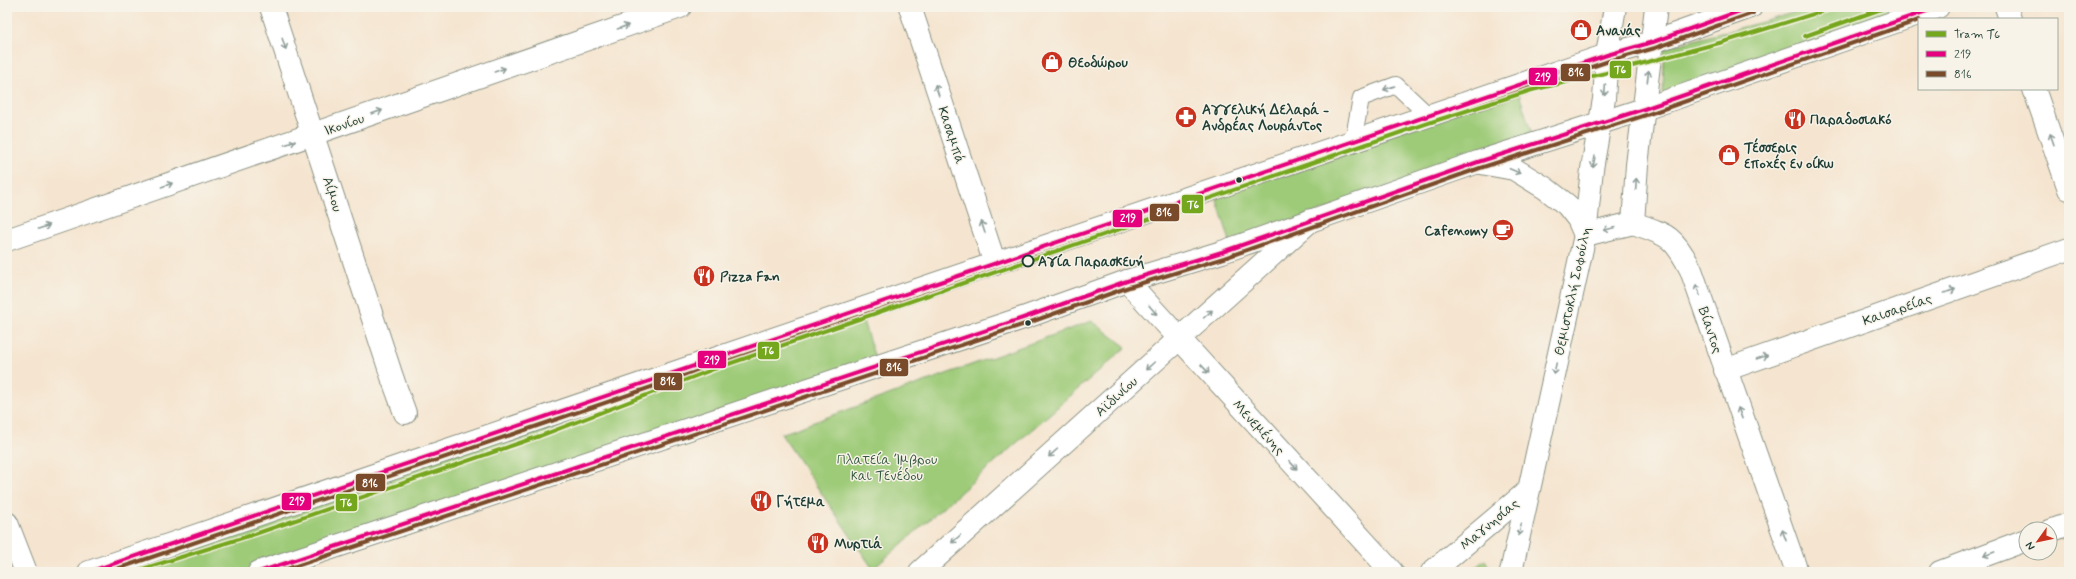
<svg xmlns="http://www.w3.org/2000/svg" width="2076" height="579" viewBox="0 0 2076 579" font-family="Mynerve,sans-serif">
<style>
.green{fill:#9ecb78;stroke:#5e8456}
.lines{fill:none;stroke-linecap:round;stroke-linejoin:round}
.service-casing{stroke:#8a9182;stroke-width:18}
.pedestrian-casing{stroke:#8a9182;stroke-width:24}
.minor-casing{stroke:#8a9182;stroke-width:24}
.tertiary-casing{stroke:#8a9182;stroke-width:24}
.secondary-casing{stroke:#8a9182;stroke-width:24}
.service{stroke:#fff;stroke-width:16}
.pedestrian{stroke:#fff;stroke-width:22}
.minor{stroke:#fff;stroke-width:22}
.tertiary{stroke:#fff;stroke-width:22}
.secondary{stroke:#fff;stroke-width:22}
.bus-1-casing{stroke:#f7f3e8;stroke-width:7}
.bus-2-casing{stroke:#f7f3e8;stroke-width:7}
.bus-1{stroke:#e5007d;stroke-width:4}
.bus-2{stroke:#7a4b2a;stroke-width:4}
.tram-1-casing{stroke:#f7f3e8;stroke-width:7}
.tram-1{stroke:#74a61e;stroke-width:4}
.oneway{stroke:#8f9e9a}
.bus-dot{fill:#1f3d34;stroke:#f7f3e8;stroke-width:1.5}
.stop-dot{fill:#f7f3e8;stroke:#1f3d34;stroke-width:2}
.labels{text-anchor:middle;stroke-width:3;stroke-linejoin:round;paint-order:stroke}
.poi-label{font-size:14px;font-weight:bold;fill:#1f3d34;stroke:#f7f3e8;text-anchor:start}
.street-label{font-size:14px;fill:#1f3d34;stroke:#f7f3e8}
.stop-label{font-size:14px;font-weight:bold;fill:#1f3d34;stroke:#f7f3e8;text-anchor:start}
.park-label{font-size:14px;fill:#385942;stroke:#f7f3e8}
.line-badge{stroke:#f7f3e8;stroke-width:1.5}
.badge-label{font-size:11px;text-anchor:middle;font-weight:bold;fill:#fff}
</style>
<rect width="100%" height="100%" fill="#f7f3e8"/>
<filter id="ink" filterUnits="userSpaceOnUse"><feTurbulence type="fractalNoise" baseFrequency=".025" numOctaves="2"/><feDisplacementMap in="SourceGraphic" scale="8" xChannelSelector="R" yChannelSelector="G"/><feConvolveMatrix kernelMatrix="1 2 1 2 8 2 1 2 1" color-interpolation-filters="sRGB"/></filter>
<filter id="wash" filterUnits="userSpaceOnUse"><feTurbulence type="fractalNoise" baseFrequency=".012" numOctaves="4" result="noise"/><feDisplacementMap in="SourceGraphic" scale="16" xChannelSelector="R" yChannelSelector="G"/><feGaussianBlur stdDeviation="0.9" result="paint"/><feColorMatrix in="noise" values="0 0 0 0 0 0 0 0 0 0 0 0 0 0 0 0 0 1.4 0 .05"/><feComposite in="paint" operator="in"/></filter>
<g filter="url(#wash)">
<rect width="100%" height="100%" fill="#f5e5d0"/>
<g class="green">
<polygon points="1810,7 1925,7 1663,97 1664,50 1671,46 1770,20"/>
<polygon points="1518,90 1534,141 1230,241 1215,194"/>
<polygon points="861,315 875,358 281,561 247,572 106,572"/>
<polygon points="1092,321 1126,347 873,569 781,434"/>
<polygon points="1485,560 1488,565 1487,572 1469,572"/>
</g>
</g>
<g filter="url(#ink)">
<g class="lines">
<g class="service-casing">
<polyline id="service" points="1353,142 1361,98 1396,85 1429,116"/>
</g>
<g class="pedestrian-casing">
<polyline id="pedestrian" points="393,380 405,413"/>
</g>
<g class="minor-casing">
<g id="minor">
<polyline points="271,7 393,380"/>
<polyline points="910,7 995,264"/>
<polyline points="2006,7 2010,19"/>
<polyline points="2034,89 2069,189"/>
<path d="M1633,223c35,12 41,13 58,47l106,302"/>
<polyline points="1633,223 1637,165 1656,7"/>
<polyline points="1585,235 1633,223"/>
<polyline points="7,240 680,7"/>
<polyline points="1127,281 1392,572"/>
<polyline points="1725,370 2069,249"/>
<polyline points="2050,531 2069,524"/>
<polyline points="920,572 1311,220"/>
<polyline points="1432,572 1528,491"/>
<polyline points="1511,572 1585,235 1592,169 1604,99 1607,55 1615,7"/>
<polyline points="1940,572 2026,540"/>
</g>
</g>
<g class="tertiary-casing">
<polyline id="tertiary" points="7,523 26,572"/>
</g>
<g class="secondary-casing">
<g id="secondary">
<polyline points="1481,163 1514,169 1545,188 1567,205 1578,219 1585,235"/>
<polyline points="89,572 1607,55 1653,42 1751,7"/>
<polyline points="259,572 1026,317 1127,281 1222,252 1478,162 1644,109 1938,7"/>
</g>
</g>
<use href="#service" class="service"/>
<use href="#pedestrian" class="pedestrian"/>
<use href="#minor" class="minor"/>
<use href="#tertiary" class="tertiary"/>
<use href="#secondary" class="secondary"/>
<g class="bus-1-casing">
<g id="bus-1">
<polyline points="89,572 1607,55 1653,42 1751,7"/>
<polyline points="259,572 1026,317 1127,281 1222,252 1478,162 1644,109 1938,7"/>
</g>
</g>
<g class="bus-2-casing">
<g id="bus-2">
<polyline points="108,572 1609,61 1655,48 1753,13"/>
<polyline points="278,572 1028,323 1129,287 1224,258 1480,168 1646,115 1919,20"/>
</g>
</g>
<use href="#bus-1" class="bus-1"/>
<use href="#bus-2" class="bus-2"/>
<g class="tram-1-casing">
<g id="tram-1">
<polyline points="1805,36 1887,7"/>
<polyline points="133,572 255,534 540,436 714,369 1425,124 1532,90 1606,73 1723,42 1836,7"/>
</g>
</g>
<use href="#tram-1" class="tram-1"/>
</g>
<defs><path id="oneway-shaft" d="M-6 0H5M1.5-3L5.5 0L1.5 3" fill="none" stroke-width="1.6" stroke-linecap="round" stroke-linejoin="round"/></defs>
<g class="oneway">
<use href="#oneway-shaft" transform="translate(623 27) rotate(-19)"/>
<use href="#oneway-shaft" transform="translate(284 44) rotate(72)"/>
<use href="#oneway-shaft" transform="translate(500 70) rotate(-19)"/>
<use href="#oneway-shaft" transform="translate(1648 76) rotate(-83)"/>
<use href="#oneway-shaft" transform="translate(1389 88) rotate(161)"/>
<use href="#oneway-shaft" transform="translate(937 90) rotate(-108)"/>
<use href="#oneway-shaft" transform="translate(1605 90) rotate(94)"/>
<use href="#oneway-shaft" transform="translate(377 112) rotate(-19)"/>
<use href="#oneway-shaft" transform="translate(2052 139) rotate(-109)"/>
<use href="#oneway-shaft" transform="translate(290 143) rotate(-19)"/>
<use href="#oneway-shaft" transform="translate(1594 162) rotate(100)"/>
<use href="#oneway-shaft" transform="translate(1515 171) rotate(23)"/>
<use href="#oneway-shaft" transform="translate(1636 184) rotate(-87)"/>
<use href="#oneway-shaft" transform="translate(167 185) rotate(-19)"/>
<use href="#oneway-shaft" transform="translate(44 227) rotate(-19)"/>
<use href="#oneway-shaft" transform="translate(983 227) rotate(-108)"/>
<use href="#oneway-shaft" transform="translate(1609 229) rotate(166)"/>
<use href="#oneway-shaft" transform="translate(1698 290) rotate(-109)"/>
<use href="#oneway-shaft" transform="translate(1950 291) rotate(-19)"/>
<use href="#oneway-shaft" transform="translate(1153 310) rotate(49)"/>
<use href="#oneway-shaft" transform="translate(1208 314) rotate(-42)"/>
<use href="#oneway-shaft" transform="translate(1762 357) rotate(-19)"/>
<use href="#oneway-shaft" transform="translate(1150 366) rotate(138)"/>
<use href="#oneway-shaft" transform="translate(1205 369) rotate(47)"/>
<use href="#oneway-shaft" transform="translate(1555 369) rotate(102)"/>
<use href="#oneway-shaft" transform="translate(1740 413) rotate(-110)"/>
<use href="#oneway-shaft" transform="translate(1053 453) rotate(138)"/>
<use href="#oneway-shaft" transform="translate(1293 465) rotate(47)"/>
<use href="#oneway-shaft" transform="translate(1520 530) rotate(102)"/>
<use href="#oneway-shaft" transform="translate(1784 535) rotate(-110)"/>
<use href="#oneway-shaft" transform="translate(956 539) rotate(138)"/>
<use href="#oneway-shaft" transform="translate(1989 554) rotate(160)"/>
</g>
</g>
<defs>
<g id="shop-disc" transform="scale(1.15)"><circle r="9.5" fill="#c8321e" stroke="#f7f3e8"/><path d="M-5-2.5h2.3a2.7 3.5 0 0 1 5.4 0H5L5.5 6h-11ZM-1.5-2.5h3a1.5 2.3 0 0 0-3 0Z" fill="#fff"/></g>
<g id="pharmacy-disc" transform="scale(1.15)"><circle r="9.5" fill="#c8321e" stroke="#f7f3e8"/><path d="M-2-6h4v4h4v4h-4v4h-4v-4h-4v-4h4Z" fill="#fff"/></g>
<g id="restaurant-disc" transform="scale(1.15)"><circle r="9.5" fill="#c8321e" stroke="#f7f3e8"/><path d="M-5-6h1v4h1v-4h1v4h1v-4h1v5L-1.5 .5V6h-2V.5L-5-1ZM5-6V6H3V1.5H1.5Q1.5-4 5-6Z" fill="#fff"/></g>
<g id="cafe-disc" transform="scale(1.15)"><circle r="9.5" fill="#c8321e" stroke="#f7f3e8"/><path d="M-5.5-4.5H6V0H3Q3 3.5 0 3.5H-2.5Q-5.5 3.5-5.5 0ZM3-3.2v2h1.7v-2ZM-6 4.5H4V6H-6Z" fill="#fff"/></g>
</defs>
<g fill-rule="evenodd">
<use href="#shop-disc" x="1581" y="30"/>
<use href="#shop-disc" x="1052" y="62"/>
<use href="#pharmacy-disc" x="1186" y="117"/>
<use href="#restaurant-disc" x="1795" y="119"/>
<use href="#shop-disc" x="1729" y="155"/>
<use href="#cafe-disc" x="1503" y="230"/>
<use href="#restaurant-disc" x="704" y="276"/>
<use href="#restaurant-disc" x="761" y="501"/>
<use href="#restaurant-disc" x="818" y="543"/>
</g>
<g class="bus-dot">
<circle cx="1239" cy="180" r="3.5"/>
<circle cx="1028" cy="323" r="3.5"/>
</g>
<circle class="stop-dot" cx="1028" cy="261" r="5.5"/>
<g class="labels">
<g class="poi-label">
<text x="1596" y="35">Ανανάς</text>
<text x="1068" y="67">Θεοδώρου</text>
<text x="1202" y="114">Αγγελική Δελαρά -<tspan x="1202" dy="16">Ανδρέας Λουράντος</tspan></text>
<text x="1810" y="124">Παραδοσιακό</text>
<text x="1744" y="152">Τέσσερις<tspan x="1744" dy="16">εποχές εν οίκω</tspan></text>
<text x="1488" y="235" text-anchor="end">Cafenomy</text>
<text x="720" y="281">Pizza Fan</text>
<text x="776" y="506">Γήτεμα</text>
<text x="834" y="548">Μυρτιά</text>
</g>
<g class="street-label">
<text transform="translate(344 124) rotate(-19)" y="5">Ικονίου</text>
<text transform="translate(952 135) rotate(72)" y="5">Κασαμπά</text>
<text transform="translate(333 194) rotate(72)" y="5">Αίμου</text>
<text transform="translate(1572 291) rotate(-78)" y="5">Θεμιστοκλή Σοφούλη</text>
<text transform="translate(1897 309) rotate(-19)" y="5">Καισαρείας</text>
<text transform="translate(1711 330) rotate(71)" y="5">Βίαντος</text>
<text transform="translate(1116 396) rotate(-42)" y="5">Αϊδινίου</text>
<text transform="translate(1259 427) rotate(47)" y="5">Μενεμένης</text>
<text transform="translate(1489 524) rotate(-40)" y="5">Μαγνησίας</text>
</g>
<g class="stop-label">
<text x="1038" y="266">Αγία Παρασκευή</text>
</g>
<g class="park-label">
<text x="887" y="464">Πλατεία Ίμβρου<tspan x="887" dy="16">και Τενέδου</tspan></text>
</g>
</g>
<g class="line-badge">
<rect x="1609" y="60" width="23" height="19" rx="4" fill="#74a61e"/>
<rect x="1560" y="63" width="31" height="19" rx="4" fill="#7a4b2a"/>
<rect x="1528" y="67" width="30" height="19" rx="4" fill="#e5007d"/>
<rect x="1181" y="194" width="23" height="20" rx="4" fill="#74a61e"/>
<rect x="1149" y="203" width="31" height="19" rx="4" fill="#7a4b2a"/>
<rect x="1112" y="209" width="31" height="19" rx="4" fill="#e5007d"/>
<rect x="757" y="341" width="23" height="19" rx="4" fill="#74a61e"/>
<rect x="697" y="350" width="30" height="19" rx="4" fill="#e5007d"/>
<rect x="879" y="358" width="30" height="19" rx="4" fill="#7a4b2a"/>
<rect x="653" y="372" width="30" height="19" rx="4" fill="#7a4b2a"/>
<rect x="355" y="473" width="31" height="19" rx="4" fill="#7a4b2a"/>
<rect x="281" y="492" width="31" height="19" rx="4" fill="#e5007d"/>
<rect x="335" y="493" width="23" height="19" rx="4" fill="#74a61e"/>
</g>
<g class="badge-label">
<text x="1620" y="73">Τ6</text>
<text x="1576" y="76">816</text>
<text x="1543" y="81">219</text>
<text x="1193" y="208">Τ6</text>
<text x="1164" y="216">816</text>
<text x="1128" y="222">219</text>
<text x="768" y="354">Τ6</text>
<text x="712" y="364">219</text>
<text x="894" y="371">816</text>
<text x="668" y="385">816</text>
<text x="370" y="487">816</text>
<text x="297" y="505">219</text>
<text x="346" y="506">Τ6</text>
</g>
<rect width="2076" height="579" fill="none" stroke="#f7f3e8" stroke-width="24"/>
<rect x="1918" y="18" width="140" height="72" fill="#f7f3e8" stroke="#a1aaa0"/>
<rect x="1926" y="31" width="20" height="6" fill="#74a61e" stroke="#a1aaa0"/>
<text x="1954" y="38" font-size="12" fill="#1f3d34">Tram Τ6</text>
<rect x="1926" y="51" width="20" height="6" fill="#e5007d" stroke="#a1aaa0"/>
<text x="1954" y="58" font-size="12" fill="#1f3d34">219</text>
<rect x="1926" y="71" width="20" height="6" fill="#7a4b2a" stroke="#a1aaa0"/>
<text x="1954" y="78" font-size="12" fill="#1f3d34">816</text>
<g transform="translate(2038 541) rotate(237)"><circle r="19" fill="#f7f3e8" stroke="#a1aaa0"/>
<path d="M0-3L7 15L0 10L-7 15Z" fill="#c8321e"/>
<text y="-6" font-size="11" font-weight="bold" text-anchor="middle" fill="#1f3d34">N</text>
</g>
</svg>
